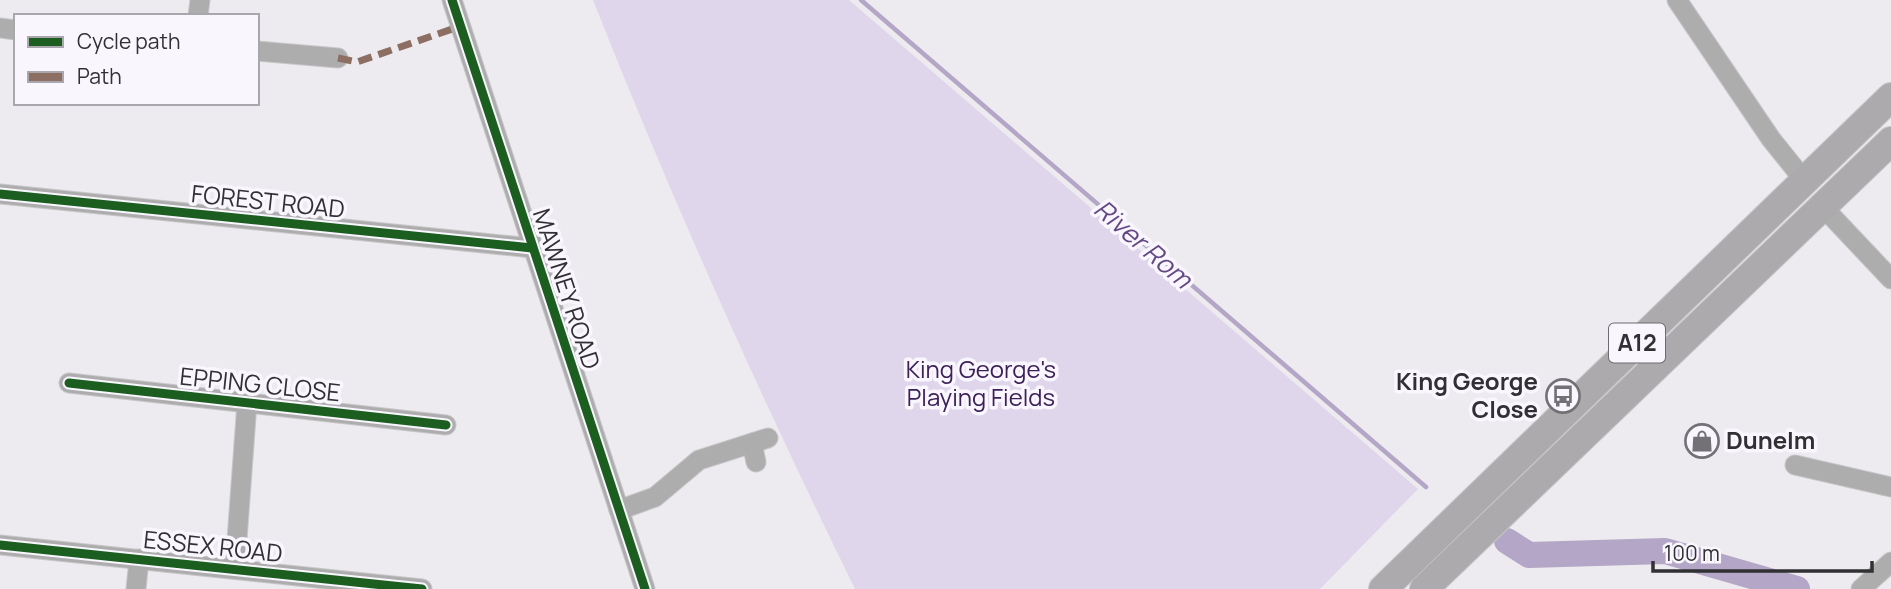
<svg xmlns="http://www.w3.org/2000/svg" width="1891" height="589" viewBox="0 0 1891 589" font-family="Manrope,sans-serif">
<style>
.green{fill:#e0d6ec}
.lines{fill:none;stroke-linecap:round;stroke-linejoin:round}
.stream{stroke:#b4a6c7;stroke-width:4.5}
.river{stroke:#b4a6c7;stroke-width:26}
.minor-casing{stroke:#c7c6c9;stroke-width:21}
.highway-casing{stroke:#c7c6c9;stroke-width:30}
.minor{stroke:#adadae;stroke-width:19}
.highway{stroke:#acaaad;stroke-width:28}
.quiet{stroke:#8d6e63;stroke-width:7;stroke-dasharray:14 7;stroke-linecap:butt}
.cycleway-casing{stroke:#f9f6fe;stroke-width:13}
.cycleway{stroke:#1b5e20;stroke-width:9}
.labels{text-anchor:middle;stroke-width:7;stroke-linejoin:round;paint-order:stroke}
.shield{fill:#f9f6fe;stroke:#6d6b70;stroke-width:2}
.shield-label{font-size:23px;font-weight:bold;fill:#313033}
.street-label{font-size:24px;fill:#313033;stroke:#f9f6fe}
.park-label{font-size:24px;fill:#3c2058;stroke:#f9f6fe}
.poi-label{font-size:24px;font-weight:bold;fill:#313033;stroke:#f9f6fe;text-anchor:end}
.water-label{font-size:26px;font-style:italic;fill:#634883;stroke:#f9f6fe}
</style>
<rect width="100%" height="100%" fill="#edebef"/>
<path class="green" d="M593,0h256l569,489 -98,100h-465c-95,-193 -183,-389 -262,-589z"/>
<g class="lines">
<polyline class="stream" points="861,0 1426,487"/>
<polyline class="river" points="1507,541 1529,555 1665,551 1797,589"/>
<g class="minor-casing">
<g id="minor">
<polyline points="452,0 645,589"/>
<polyline points="1677,0 1771,139 1804,180"/>
<polyline points="198,16 200,0"/>
<polyline points="0,28 16,30"/>
<polyline points="257,51 338,58"/>
<polyline points="0,194 532,248"/>
<polyline points="1823,207 1891,279"/>
<polyline points="69,383 446,425"/>
<polyline points="752,443 756,462"/>
<polyline points="1795,465 1891,487"/>
<polyline points="619,510 655,497 699,460 768,438"/>
<polyline points="0,545 422,589"/>
<polyline points="235,567 247,403"/>
<polyline points="136,589 139,559"/>
<polyline points="1861,589 1891,562"/>
</g>
</g>
<g class="highway-casing">
<g id="highway">
<polyline points="1383,589 1891,97"/>
<polyline points="1424,589 1891,141"/>
</g>
</g>
<use href="#minor" class="minor"/>
<use href="#highway" class="highway"/>
<polyline class="quiet" points="338,58 357,62 461,26"/>
<g class="cycleway-casing">
<g id="cycleway">
<polyline points="452,0 645,589"/>
<polyline points="0,194 532,248"/>
<polyline points="69,383 446,425"/>
<polyline points="0,545 422,589"/>
</g>
</g>
<use href="#cycleway" class="cycleway"/>
</g>
<defs>
<g id="bus-ring" transform="scale(1.75)"><circle r="9.5" fill="#f9f6fe" stroke="#737175" stroke-width="1.5"/><path d="M-5-6H5V4H4V6H2V4H-2V6H-4V4H-5ZM-3.5-4V0h7V-4ZM-3.5 1.2v1.5H-2V1.2ZM2 1.2v1.5H3.5V1.2Z" fill="#737175"/></g>
<g id="shop-ring" transform="scale(1.75)"><circle r="9.5" fill="#f9f6fe" stroke="#737175" stroke-width="1.5"/><path d="M-5-2.5h2.3a2.7 3.5 0 0 1 5.4 0H5L5.5 6h-11ZM-1.5-2.5h3a1.5 2.3 0 0 0-3 0Z" fill="#737175"/></g>
</defs>
<g fill-rule="evenodd">
<use href="#bus-ring" x="1563" y="396"/>
<use href="#shop-ring" x="1702" y="441"/>
</g>
<g class="labels">
<rect class="shield" x="1609" y="323.5" width="56" height="39" rx="5"/>
<g class="shield-label">
<text x="1637" y="351">A12</text>
</g>
<g class="street-label">
<text transform="translate(268 202) rotate(6)" y="8">FOREST ROAD</text>
<text transform="translate(566 289) rotate(72)" y="8">MAWNEY ROAD</text>
<text transform="translate(260 385) rotate(6)" y="8">EPPING CLOSE</text>
<text transform="translate(213 547) rotate(6)" y="8">ESSEX ROAD</text>
</g>
<g class="park-label">
<text x="981" y="378">King George's<tspan x="981" dy="28">Playing Fields</tspan></text>
</g>
<g class="poi-label">
<text x="1538" y="390">King George<tspan x="1538" dy="28">Close</tspan></text>
<text x="1726" y="449" text-anchor="start">Dunelm</text>
</g>
<g class="water-label">
<text transform="translate(1143 244) rotate(41)" y="9">River Rom</text>
</g>
</g>
<rect x="14" y="14" width="245" height="91" fill="#f9f6fe" stroke="#a9a7ad" stroke-width="2"/>
<rect x="28" y="37" width="35" height="10" fill="#1b5e20" stroke="#a9a7ad" stroke-width="2"/>
<text x="77" y="49" font-size="21" fill="#313033">Cycle path</text>
<rect x="28" y="72" width="35" height="10" fill="#8d6e63" stroke="#a9a7ad" stroke-width="2"/>
<text x="77" y="84" font-size="21" fill="#313033">Path</text>
<path d="M1653 561v10h219v-10" fill="none" stroke="#313033" stroke-width="3.5"/>
<text x="1664" y="561" font-size="21" fill="#313033" stroke="#f9f6fe" stroke-width="5" paint-order="stroke">100 m</text>
</svg>
